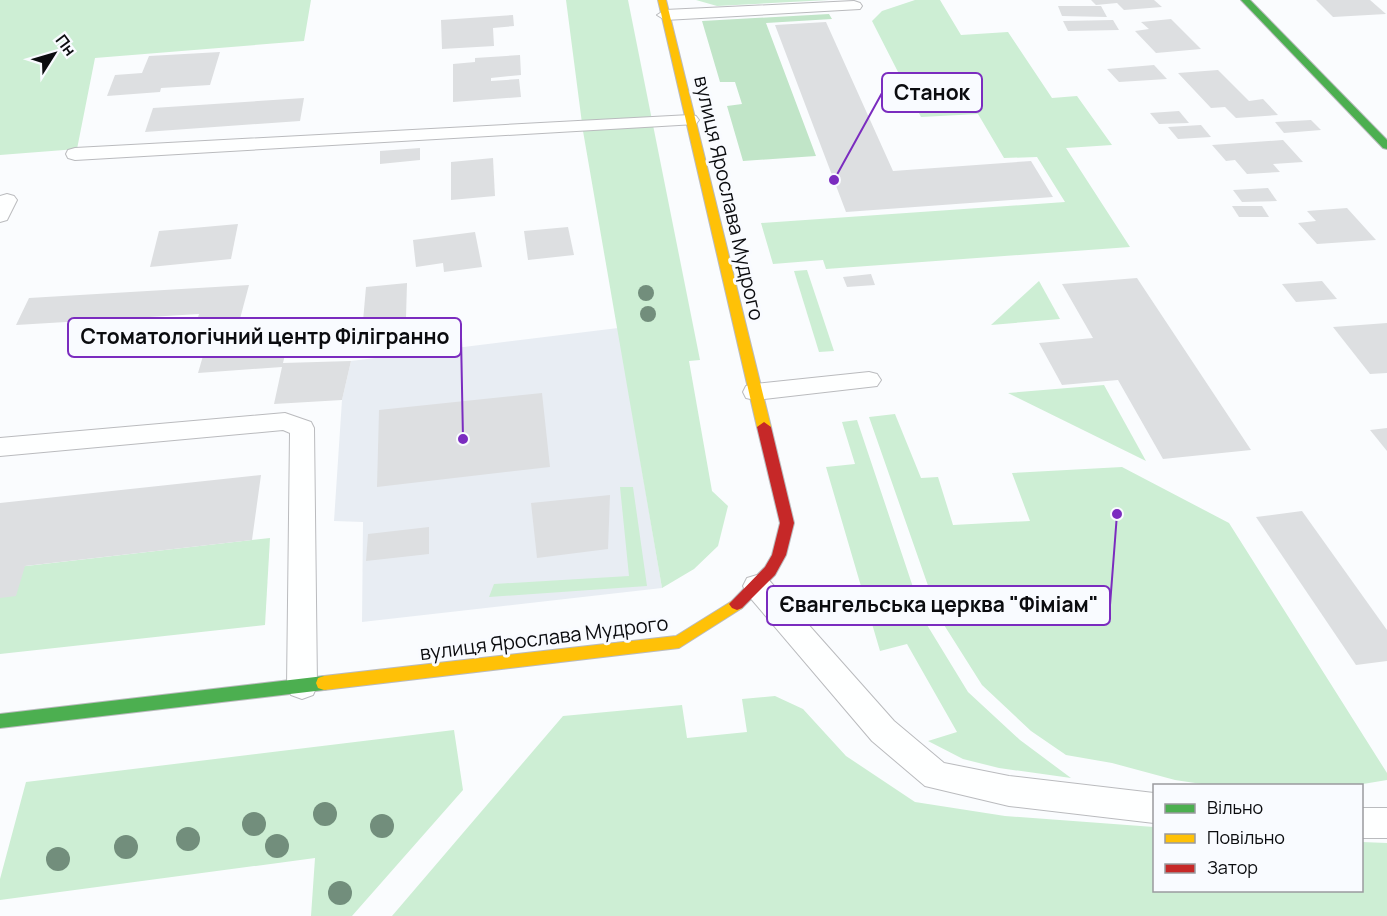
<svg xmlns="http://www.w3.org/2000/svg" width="1387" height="916" viewBox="0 0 1387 916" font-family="Manrope,sans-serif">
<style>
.built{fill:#e8edf3}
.green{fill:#cdeed4}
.forest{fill:#c1e5c8}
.building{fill:#dddfe1}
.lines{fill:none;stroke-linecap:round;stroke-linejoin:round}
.lane-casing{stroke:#babbbe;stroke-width:2}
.fast-casing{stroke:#babbbe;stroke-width:2}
.slow-casing{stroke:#babbbe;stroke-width:2}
.jam-casing{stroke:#babbbe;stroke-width:2}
.lane{fill:#feffff;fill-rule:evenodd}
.fast{fill:#4caf50;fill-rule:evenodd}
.slow{fill:#ffc107;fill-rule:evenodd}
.jam{fill:#c62828;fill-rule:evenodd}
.tree{fill:#728e7c}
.labels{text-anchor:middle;stroke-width:6;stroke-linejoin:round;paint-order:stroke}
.street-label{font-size:20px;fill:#0b0c0f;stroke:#f9fbff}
.leader{fill:none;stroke:#7b2cbf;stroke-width:2}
.callout-dot{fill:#7b2cbf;stroke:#f9fbff;stroke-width:2}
.callout{fill:#f9fbff;stroke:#7b2cbf;stroke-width:2}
.callout-label{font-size:21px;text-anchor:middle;font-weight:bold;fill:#0b0c0f}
</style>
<rect width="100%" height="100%" fill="#fafcfe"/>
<polygon class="built" points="618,328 662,588 362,622 363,522 334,521 342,400 351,361"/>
<g class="green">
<polygon points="0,0 311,0 304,41 95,58 77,149 0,155"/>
<polygon points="566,0 628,0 700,360 689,361 712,491 728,506 718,546 694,569 662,588 583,131"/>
<polygon points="696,0 829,0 717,6"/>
<polygon points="915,0 940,0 961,35 1008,32 1052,98 1077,96 1112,145 1066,148 1130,247 826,269 823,260 773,264 761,223 1065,202 1037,157 1004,158 978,114 921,117 872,21 882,11"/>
<polygon points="807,270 834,351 819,352 794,271"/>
<polygon points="1039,281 1060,319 991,325"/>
<polygon points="1104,385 1146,461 1008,393"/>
<polygon points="895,414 921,478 938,477 953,525 1030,521 1012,473 1122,467 1229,523 1387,773 1387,780 1351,786 1215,786 1175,780 1112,763 1066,755 1031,731 982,685 939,617 869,417"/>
<polygon points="857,420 924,620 968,692 1020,740 1071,778 999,768 963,759 928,741 957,732 907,644 880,651 826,467 855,464 842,422"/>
<polygon points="620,487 633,487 647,586 489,597 494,584 629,576"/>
<polygon points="270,538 265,625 0,654 0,569"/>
<polygon points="775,696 803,709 846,756 915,802 1005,816 1154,827 1154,890 1362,890 1362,842 1387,843 1387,916 392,916 563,716 682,705 687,738 747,732 742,699"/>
<polygon points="454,730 463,790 352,916 311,916 315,858 0,900 0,879 26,782"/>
</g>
<polygon class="forest" points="829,14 832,19 766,23 816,156 743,161 727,106 742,104 735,82 720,82 702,21"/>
<g class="building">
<polygon points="1091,0 1154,0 1162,7 1124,10 1117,3 1096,5"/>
<polygon points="1316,0 1370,0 1386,14 1333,17"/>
<polygon points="1058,6 1101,6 1107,17 1062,16"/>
<polygon points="513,15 514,26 493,28 494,46 442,49 441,20"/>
<polygon points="1171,19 1201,49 1156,53 1135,31 1149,29 1141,22"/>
<polygon points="1113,20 1119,30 1068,31 1063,21"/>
<polygon points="826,22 893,171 1031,161 1053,197 846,212 775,25"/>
<polygon points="220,52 210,85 161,88 160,92 107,96 115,75 142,73 149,56"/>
<polygon points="520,55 521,75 491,78 491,81 519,79 521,97 453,102 453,64 475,62 475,58"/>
<polygon points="1154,65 1167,79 1119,82 1107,69"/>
<polygon points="1218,70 1249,101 1263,99 1278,115 1236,118 1225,107 1211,108 1178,73"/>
<polygon points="304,98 300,121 145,132 153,108"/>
<polygon points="1179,111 1189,123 1159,124 1150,113"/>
<polygon points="1311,120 1321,130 1284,133 1275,122"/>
<polygon points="1201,125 1211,137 1178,139 1168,127"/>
<polygon points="1283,140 1303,162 1273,164 1280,172 1247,174 1235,160 1226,161 1212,145"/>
<polygon points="420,148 420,160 380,164 380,151"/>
<polygon points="493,158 495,196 451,200 451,162"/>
<polygon points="1268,188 1277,201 1242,202 1233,190"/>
<polygon points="1232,206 1262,206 1269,217 1239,217"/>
<polygon points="1347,208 1376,240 1317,244 1298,223 1316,221 1307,211"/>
<polygon points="238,224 231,259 150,267 159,231"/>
<polygon points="568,227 574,255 528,260 524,231"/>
<polygon points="475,232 482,267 444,272 443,263 416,267 413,240"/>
<polygon points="871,274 875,285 847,287 843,277"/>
<polygon points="1137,278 1251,450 1163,459 1118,380 1062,385 1039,343 1093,338 1062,284"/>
<polygon points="1322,281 1337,299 1296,302 1282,284"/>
<polygon points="407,283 406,318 363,321 366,287"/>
<polygon points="249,285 233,345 288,342 283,363 351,361 342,400 274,404 282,367 198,373 205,349 188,350 199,314 16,325 29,298"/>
<polygon points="1387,323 1387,373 1370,374 1333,327"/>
<polygon points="542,393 550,467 377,487 379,410"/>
<polygon points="1387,428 1387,451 1370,430"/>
<polygon points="261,475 252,540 25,566 16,596 0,598 0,503"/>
<polygon points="610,495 608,549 537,558 531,503"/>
<polygon points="1302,511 1387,630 1387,661 1356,665 1256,517"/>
<polygon points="429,527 429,554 366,561 368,534"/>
</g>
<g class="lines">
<g class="lane-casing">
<g id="lane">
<polygon points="854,1 860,3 862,6 860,9 665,20 657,15 665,10"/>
<polygon points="690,115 696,116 699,120 696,124 75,160 68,158 66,154 68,150 75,148"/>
<polygon points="7,194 14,196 17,200 7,220 0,222 0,196"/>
<polygon points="869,372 877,374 881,380 877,386 755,400 746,398 743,392 746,386 755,384"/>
<polygon points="285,413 311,422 314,428 317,686 313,695 302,699 291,695 287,686 290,433 283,430 0,456 0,438"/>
<polygon points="757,575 767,578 894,721 944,763 1009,776 1154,793 1154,823 1009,806 925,786 872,741 747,594 743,586 747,578"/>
<rect x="1362" y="808" width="25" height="30"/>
</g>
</g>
<g class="fast-casing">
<g id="fast">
<polygon points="1241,0 1250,0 1387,140 1387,149 1383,148"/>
<polygon points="324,676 330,678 332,683 330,688 324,690 0,728 0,714"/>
</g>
</g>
<g class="slow-casing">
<g id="slow">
<polygon points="658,0 666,0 771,427 764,432 757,427"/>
<polygon points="737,598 742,600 745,604 742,608 679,648 324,690 318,688 316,683 318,678 324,676 676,636"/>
</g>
</g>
<g class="jam-casing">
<polygon id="jam" points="764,422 771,427 794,523 786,555 775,575 742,608 737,610 732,608 729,604 765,567 772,555 780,523 757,427"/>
</g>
<use href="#lane" class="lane"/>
<use href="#fast" class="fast"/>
<use href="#slow" class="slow"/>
<use href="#jam" class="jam"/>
</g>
<g class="tree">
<circle cx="646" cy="293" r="8"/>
<circle cx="648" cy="314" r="8"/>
<circle cx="325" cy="814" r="12"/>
<circle cx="254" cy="824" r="12"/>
<circle cx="382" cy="826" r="12"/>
<circle cx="188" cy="839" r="12"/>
<circle cx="277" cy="846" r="12"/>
<circle cx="126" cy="847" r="12"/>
<circle cx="58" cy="859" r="12"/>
<circle cx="340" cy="893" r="12"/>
</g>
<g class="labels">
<g class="street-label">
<text transform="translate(729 198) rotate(77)" y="7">вулиця Ярослава Мудрого</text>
<text transform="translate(544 638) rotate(-7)" y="7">вулиця Ярослава Мудрого</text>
</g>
</g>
<path class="leader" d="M834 180L882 93M463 439L461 337M1117 514L1110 605"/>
<g class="callout-dot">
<circle cx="834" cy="180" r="6"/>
<circle cx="463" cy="439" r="6"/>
<circle cx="1117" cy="514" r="6"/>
</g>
<g class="callout">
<rect x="882" y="73" width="100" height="39" rx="6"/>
<rect x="68" y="318" width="393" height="39" rx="6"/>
<rect x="767" y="586" width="343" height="39" rx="6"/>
</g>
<g class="callout-label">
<text x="932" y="100">Станок</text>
<text x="265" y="344">Стоматологічний центр Філігранно</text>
<text x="939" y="612">Євангельська церква "Фіміам"</text>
</g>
<rect x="1153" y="784" width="210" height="108" fill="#f9fbff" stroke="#9a9b9f" stroke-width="1.5"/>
<rect x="1165" y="804" width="30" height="9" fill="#4caf50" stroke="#9a9b9f" stroke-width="1.5"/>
<text x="1207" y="814" font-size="18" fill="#0b0c0f">Вільно</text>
<rect x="1165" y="834" width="30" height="9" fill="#ffc107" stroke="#9a9b9f" stroke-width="1.5"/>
<text x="1207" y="844" font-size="18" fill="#0b0c0f">Повільно</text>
<rect x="1165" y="864" width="30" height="9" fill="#c62828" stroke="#9a9b9f" stroke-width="1.5"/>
<text x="1207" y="874" font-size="18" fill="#0b0c0f">Затор</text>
<g transform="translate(54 54) rotate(53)" stroke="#f9fbff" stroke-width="4.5" paint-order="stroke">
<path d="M0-4.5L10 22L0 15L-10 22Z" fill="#0b0c0f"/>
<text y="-9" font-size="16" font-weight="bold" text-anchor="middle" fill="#0b0c0f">Пн</text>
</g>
</svg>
